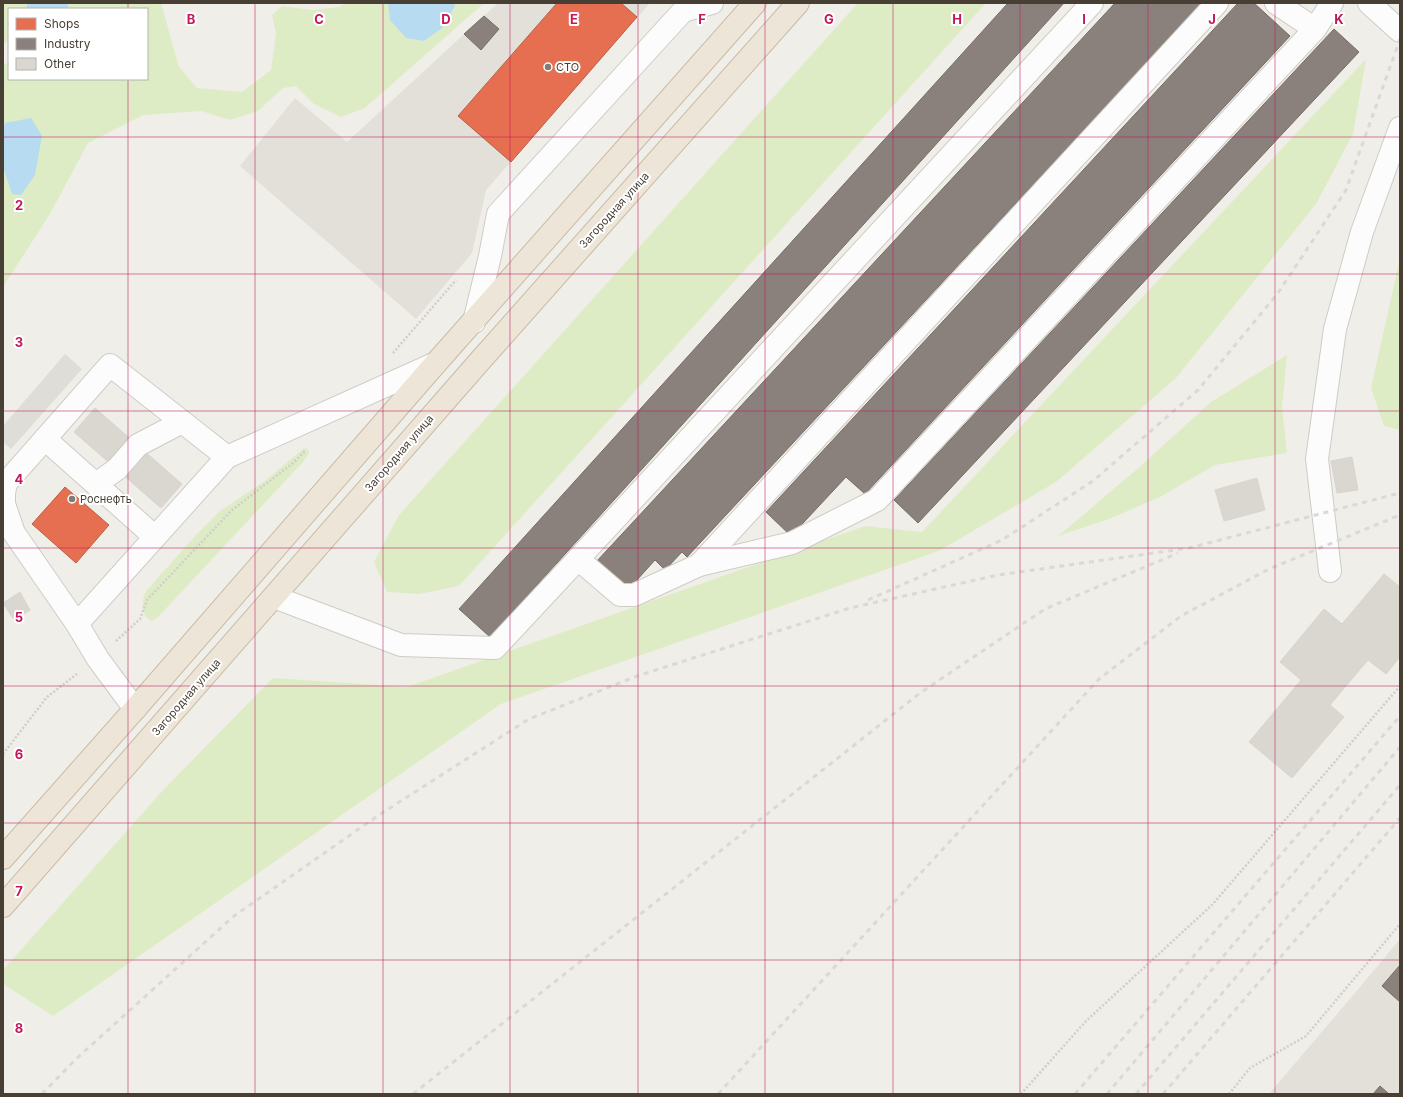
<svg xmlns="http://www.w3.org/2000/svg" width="1403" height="1097" viewBox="0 0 1403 1097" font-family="Inter,sans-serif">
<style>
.industrial{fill:#e3dfd9}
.green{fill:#deecc6}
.parking{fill:#dfddd8}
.water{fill:#b7dbf0}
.shops{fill:#e76f51;stroke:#b76148}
.industry{fill:#8a817c;stroke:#766d66}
.building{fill:#dad7d1;stroke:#d8d5ce}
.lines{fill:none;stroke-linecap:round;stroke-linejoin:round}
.minor-casing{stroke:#ceccc6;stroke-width:24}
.highway-casing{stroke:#cabba2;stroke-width:24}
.path{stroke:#d1ceca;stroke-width:2.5;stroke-dasharray:2 2;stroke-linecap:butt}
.minor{stroke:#fdfcfc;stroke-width:22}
.highway{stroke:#ece5d8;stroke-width:22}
.rail{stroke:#d9d9d8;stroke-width:3;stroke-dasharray:5 5;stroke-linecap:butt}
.grid{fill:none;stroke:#c2185b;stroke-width:1;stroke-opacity:0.55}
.poi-dot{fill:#827c73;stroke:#fff;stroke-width:1.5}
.labels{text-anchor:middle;stroke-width:4;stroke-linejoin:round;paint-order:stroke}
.poi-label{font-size:11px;fill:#473f34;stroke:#fff;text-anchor:start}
.street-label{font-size:11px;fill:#473f34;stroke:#fff}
.grid-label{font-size:13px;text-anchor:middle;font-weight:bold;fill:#c2185b;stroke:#fff;stroke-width:4;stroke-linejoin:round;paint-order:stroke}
</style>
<rect width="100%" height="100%" fill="#f0eee8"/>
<g class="industrial">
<polygon points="498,3 650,3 486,190 472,253 416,319 240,166 295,98 347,142"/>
<polygon points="1400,939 1400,1094 1269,1094 1366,980"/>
</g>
<g class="green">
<polygon points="3,3 27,3 27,9 9,9 9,41 3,43"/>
<polygon points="69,3 161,3 179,67 197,88 242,92 271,70 276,33 272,15 282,6 312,10 339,7 346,3 388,3 390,20 455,6 454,3 484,3 365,108 341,117 314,104 296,86 283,88 258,111 230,120 201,111 143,115 88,143 50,214 3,287 3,167 12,194 5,123 3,128 3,63 9,64 9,79 147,79 147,9 67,9"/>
<polygon points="858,3 986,3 459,586 419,594 387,592 374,562 399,515"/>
<polygon points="1366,59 1353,134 1316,204 1176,378 1056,482 939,551 501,704 53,1016 3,984 3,970 165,788 273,678 407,687 865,526 922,532"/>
<polygon points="1400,258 1400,430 1384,426 1371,388"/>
<polygon points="1287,355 1282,408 1287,453 1215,465 1160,497 1109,519 1058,536 1135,471 1211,402"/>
<path d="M304,448l4,1 1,4 -6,9 -146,156 -5,3c-12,-5 -11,-22 -5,-31l49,-55 24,-24 46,-31z"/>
</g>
<polygon class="parking" points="65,354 82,369 11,449 3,442 3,426"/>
<g class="water">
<polygon points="27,3 69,3 67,9 27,9"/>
<polygon points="388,3 454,3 455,6 442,28 424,41 406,38 390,20"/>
<polygon points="31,118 42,136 35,175 21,195 12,194 3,167 3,128 5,123"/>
</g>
<g class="shops">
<polygon points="557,3 621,3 637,17 511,162 458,116"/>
<polygon points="65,487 109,525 76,563 32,524"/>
</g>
<g class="industry">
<polygon points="1008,3 1064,3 490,637 459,609"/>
<polygon points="1115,3 1202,3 687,557 682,552 665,570 655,560 627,591 596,562"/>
<polygon points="1238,3 1254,3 1290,36 865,494 846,477 791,536 766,512"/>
<polygon points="484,16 499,29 481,50 464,34"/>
<polygon points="1334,29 1359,52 918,523 894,500"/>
<polygon points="1400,965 1400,1002 1382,986"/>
<polygon points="1380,1086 1389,1094 1373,1094"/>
</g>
<g class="building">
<polygon points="95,408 182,484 161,508 74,432"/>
<polygon points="1352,457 1358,490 1337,493 1331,461"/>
<polygon points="1257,478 1265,510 1224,521 1215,490"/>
<polygon points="1384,574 1400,587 1400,657 1386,674 1368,660 1330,705 1344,717 1292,778 1249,742 1301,680 1280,662 1324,609 1342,624"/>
<polygon points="20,592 30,610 14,620 3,603"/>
</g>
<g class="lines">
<g class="minor-casing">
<g id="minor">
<polyline points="1276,3 1315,29"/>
<polyline points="1369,3 1400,31"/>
<polyline points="474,322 490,256 498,214 683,11 712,3"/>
<polyline points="45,439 155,537"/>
<polyline points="96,484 117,469 138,445 182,422"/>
<polyline points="578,559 620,595 634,595 699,565 1217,3"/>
<polyline points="699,565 792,543 877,500 1315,29 1332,3"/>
<polyline points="1330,571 1317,459 1335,329 1362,232 1400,128"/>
<polyline points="274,597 401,645 495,648 578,559 1092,3"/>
<polyline points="77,624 227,457 436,363"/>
<polyline points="135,709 98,659 77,624 14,533 4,504 4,493 6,483 110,365 227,457"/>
</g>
</g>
<g class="highway-casing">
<g id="highway">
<polyline points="3,858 135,709 436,363 755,3"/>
<polyline points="3,906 479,362 798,3"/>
</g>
</g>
<g class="path">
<polyline points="393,353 456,280"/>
<polyline points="116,641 140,619 147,600 231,511 293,463 305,451"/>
<polyline points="3,754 47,697 77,674"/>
<polyline points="1021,1094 1086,1021 1212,905 1400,686"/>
<polyline points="1229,1094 1250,1068 1306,1036 1400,924"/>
</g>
<use href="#minor" class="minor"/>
<use href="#highway" class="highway"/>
<g class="rail">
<polyline points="868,600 1002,540 1093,481 1198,390 1278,293 1346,190 1400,39"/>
<polyline points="42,1094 76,1059 234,916 379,815 529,719 637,676 850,608 998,575 1189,548 1400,493"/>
<polyline points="413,1094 920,693 1045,609 1178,553"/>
<polyline points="718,1094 1099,679 1181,616 1269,569 1400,515"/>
<polyline points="1075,1094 1400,716"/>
<polyline points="1107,1094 1400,747"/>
<polyline points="1136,1094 1400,785"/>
<polyline points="1163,1094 1400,818"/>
</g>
</g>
<path class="grid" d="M128,3v6M255,3v1091M383,3v1091M510,3v1091M638,3v1091M765,3v1091M893,3v1091M1020,3v1091M1148,3v1091M1275,3v1091M128,79v1015M3,137h1397M3,274h1397M3,411h1397M3,548h1397M3,686h1397M3,823h1397M3,960h1397"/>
<g class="poi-dot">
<circle cx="548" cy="67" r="4"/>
<circle cx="72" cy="499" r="4"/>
</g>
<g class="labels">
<g class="poi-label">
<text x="556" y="71">СТО</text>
<text x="80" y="503">Роснефть</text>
</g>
<g class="street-label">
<text transform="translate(614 210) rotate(-48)" y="4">Загородная улица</text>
<text transform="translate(399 453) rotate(-49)" y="4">Загородная улица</text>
<text transform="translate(186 697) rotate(-49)" y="4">Загородная улица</text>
</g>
</g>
<g class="grid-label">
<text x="191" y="24">B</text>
<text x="319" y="24">C</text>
<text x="446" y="24">D</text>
<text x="574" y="24">E</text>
<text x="702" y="24">F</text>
<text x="829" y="24">G</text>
<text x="957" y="24">H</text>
<text x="1084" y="24">I</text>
<text x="1212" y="24">J</text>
<text x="1339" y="24">K</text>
<text x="19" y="210">2</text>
<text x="19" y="347">3</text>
<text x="19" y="484">4</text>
<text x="19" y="622">5</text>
<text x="19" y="759">6</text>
<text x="19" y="896">7</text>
<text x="19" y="1033">8</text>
</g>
<rect width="1403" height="1097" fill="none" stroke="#473f34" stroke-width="8"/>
<rect x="8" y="8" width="140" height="72" fill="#ffffff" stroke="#b5b2ae"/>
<rect x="16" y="18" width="20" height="12" fill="#e76f51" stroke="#b5b2ae"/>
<text x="44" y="28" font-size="12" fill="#473f34">Shops</text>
<rect x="16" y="38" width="20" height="12" fill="#8a817c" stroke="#b5b2ae"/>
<text x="44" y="48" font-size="12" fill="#473f34">Industry</text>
<rect x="16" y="58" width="20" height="12" fill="#dad7d1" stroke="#b5b2ae"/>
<text x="44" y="68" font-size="12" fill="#473f34">Other</text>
</svg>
